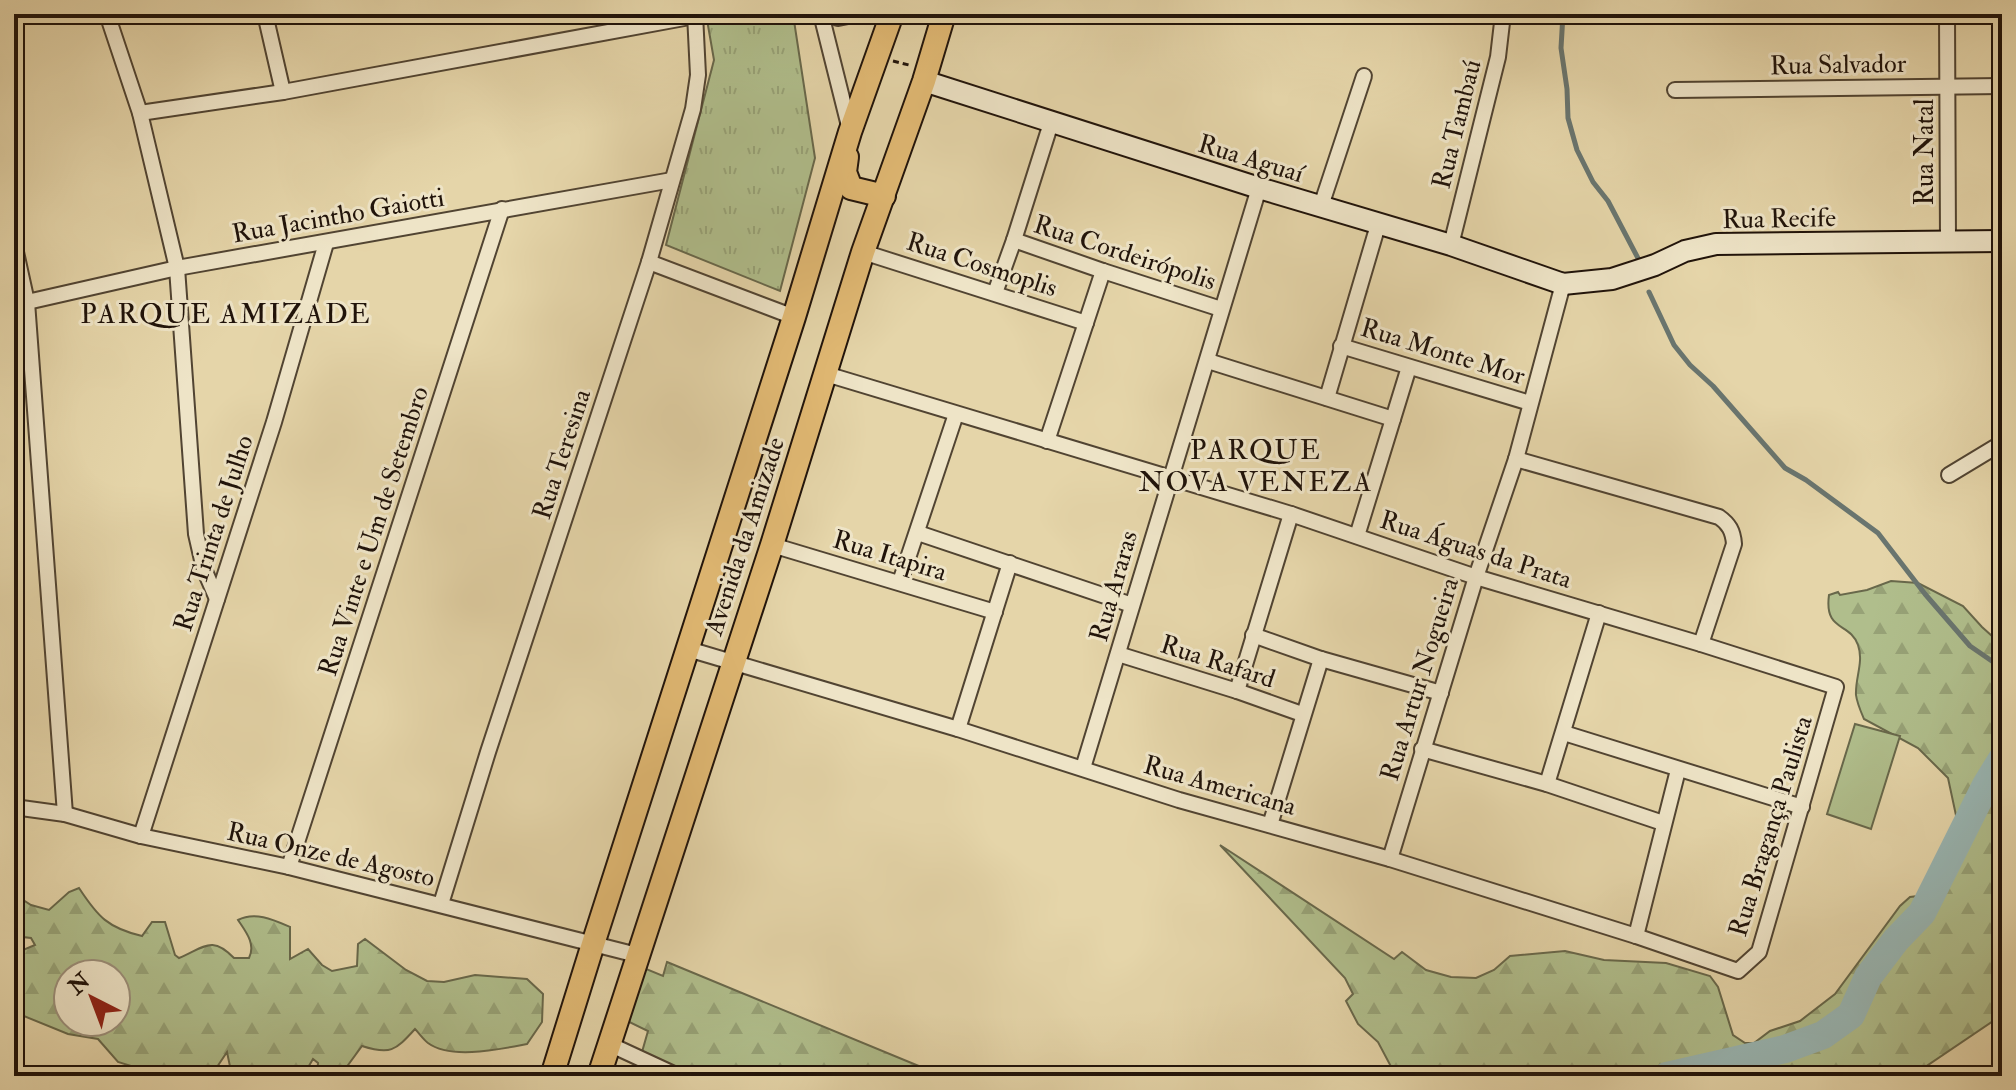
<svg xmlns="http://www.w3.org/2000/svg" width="2016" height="1090" viewBox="0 0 2016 1090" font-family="'IM FELL Double Pica',serif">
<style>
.forest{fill:url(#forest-firs);stroke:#68684b;stroke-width:2;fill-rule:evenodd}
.park{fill:url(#park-tufts);stroke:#68684b;stroke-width:2}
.pitch{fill:#b0be8c;stroke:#68684b;stroke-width:2}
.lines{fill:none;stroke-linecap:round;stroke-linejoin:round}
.stream{stroke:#69756f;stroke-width:5}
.river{stroke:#99b6b3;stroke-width:28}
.street-casing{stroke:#514432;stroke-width:18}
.secondary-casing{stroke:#20130a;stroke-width:24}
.primary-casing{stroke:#20130a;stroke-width:26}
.path{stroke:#20130a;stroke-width:3;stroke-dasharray:6 4;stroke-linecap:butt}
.street{stroke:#eee4c7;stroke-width:14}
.secondary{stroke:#eee4c7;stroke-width:20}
.primary{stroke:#e2ba74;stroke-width:22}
.labels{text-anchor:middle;stroke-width:6;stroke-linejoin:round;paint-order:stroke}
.street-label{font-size:26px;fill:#20130a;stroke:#eee4c7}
.neighbourhood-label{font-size:28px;letter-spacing:2px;fill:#20130a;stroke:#eee4c7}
</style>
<defs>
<pattern id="forest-firs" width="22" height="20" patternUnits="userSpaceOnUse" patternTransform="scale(2)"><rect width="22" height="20" fill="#b0be8c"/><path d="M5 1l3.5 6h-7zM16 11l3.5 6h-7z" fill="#97a277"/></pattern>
<pattern id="park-tufts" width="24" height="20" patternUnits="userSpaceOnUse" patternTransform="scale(2)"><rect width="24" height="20" fill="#b0be8c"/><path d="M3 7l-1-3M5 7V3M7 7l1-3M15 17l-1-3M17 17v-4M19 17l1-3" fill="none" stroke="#97a277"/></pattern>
</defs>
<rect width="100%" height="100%" fill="#e5d5a9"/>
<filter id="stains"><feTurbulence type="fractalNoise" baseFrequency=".0025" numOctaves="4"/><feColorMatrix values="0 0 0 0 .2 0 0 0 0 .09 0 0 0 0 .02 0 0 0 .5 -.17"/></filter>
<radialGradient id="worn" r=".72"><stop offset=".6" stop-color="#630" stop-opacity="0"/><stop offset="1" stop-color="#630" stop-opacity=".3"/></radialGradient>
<g class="forest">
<path d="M1891,581l27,2 45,23 19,21 20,18v370l-80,54 -16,7h-510l-18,-34 -20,-18 -12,-23 7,-7 -8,-16 -125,-133 174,114 8,-7 24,18 25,7 25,1 18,-8 16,-14 55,-5 39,9 62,3 44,13 8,11 15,48 12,8h9l16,-12 30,-10 35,-27 65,-88 10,-9 16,-2 14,-9 15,-42 2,-24 -9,-42 -30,-30 -54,-29c-3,-7 -7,-16 -8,-24 -1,-17 8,-33 2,-50 -8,-23 -34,-13 -29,-50l9,-3 2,3 27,-5z"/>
<path d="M79,888c19,29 29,40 63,48l10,-14h13l10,33 4,3c26,-11 33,-23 55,0h15c7,-14 -3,-26 -11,-38 17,-9 36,0 52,7v32l18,-10 14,16 10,6 25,-5 1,-22 7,-5 41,31 21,11 17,1 31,-7 52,4 16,15 -1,28 -15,22c-27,5 -76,16 -99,-1 -5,-4 -9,-10 -13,-14 -20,22 -25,26 -53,17l-22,30h-23l1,-13 -5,-4 -10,17h-71l-5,-24 -16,24h-48l-45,-14 -20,-23 -30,-5 -54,-22v-56l4,-4 17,-7 -4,-7 -17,-2v-42l17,11 18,5 20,-18zM68,974h48v48h-48z"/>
<polygon points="667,962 943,1076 692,1076 642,1052 648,1031 619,1017 639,966 663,976"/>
</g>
<polygon class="park" points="706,14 793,14 815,158 780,291 666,245 714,60"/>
<polygon class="pitch" points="1855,724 1900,736 1871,829 1827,814"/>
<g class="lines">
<g class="stream">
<polyline points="1563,14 1561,48 1567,89 1568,118 1577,150 1593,182 1608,201 1640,262"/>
<polyline points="1649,292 1674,345 1690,365 1713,386 1785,468 1806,480 1878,533 1925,594 1970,646 2002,668"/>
</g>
<polyline class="river" points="1667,1076 1785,1049 1823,1035 1851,1015 1868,977 1896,940 1922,913 1986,785 2002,759"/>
<g class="street-casing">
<g id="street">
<polyline points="107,14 140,113 177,268 196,534 204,569 217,599"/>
<polyline points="265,14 283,92"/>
<polyline points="821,14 850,130"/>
<polyline points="829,14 838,18 858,14"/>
<polyline points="1947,14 1948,242"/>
<polyline points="1675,90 2002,86"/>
<polyline points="140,113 283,92 695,16"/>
<polyline points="1321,206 1364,76"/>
<polyline points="1014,240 1103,271 1221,309"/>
<polyline points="14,243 27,302 65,814"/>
<polyline points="1451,245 1498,57 1503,14"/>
<polyline points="863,252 1086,323"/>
<polyline points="649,262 794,317"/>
<polyline points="995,293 1014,240 1051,123"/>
<polyline points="14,305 177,268 672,180"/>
<polyline points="1341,346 1530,403"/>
<polyline points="1208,361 1393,419"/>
<polyline points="1327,398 1378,225"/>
<polyline points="1047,441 1103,271"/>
<path d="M1516,459l203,58c10,7 14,14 15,27l-33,100"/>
<polyline points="1949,475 2002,443"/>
<polyline points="918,533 1132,605"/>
<polyline points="1357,536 1409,367"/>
<polyline points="772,545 995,612"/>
<polyline points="900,582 956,414"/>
<polyline points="1253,635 1321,659 1441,693"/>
<polyline points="688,649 958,729 1179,800 1390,859 1636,936 1738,971 1759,952 1836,687 1701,644 1476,577 1291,514 826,374"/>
<polyline points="1118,654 1237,691 1302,714"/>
<polyline points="1237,691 1291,514"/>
<polyline points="958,729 1010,563"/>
<polyline points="1564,733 1802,807"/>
<polyline points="1422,749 1547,784 1663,823"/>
<polyline points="1083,768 1259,188"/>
<polyline points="1547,784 1599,613"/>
<polyline points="14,807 65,814 141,836 289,867 637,955"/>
<polyline points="1270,825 1321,659"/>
<polyline points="141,836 274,422 326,243"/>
<polyline points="1390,859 1476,577 1516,459 1563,284"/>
<polyline points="289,867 502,209"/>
<polyline points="441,904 488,752 649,262 693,109 698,75 695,14"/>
<polyline points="1636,936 1678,770"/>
<polyline points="609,1044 678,1076"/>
<polyline points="14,1074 19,1076"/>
</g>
</g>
<g class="secondary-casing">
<polyline id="secondary" points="924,81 1259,188 1451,245 1563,284 1612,279 1655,265 1685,251 1716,244 2002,241"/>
</g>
<g class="primary-casing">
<g id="primary">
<polyline points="847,157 845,172 851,188 884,196"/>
<polyline points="552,1076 593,944 794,317 850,132 892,14"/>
<polyline points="599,1076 772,545 863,252 924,81 944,14"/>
</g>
</g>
<polyline class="path" points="893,61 909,65"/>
<use href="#street" class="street"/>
<use href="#secondary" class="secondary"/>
<use href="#primary" class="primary"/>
</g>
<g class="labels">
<g class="street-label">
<text transform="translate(1838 64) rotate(-1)" y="9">Rua Salvador</text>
<text transform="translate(1456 124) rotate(-76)" y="9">Rua Tambaú</text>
<text transform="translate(1924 152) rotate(-90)" y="9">Rua Natal</text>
<text transform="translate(1251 158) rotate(17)" y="9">Rua Aguaí</text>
<text transform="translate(338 215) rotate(-10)" y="9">Rua Jacintho Gaiotti</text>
<text transform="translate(1779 218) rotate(-1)" y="9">Rua Recife</text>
<text transform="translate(1125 252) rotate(18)" y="9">Rua Cordeirópolis</text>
<text transform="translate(982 264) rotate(18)" y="9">Rua Cosmoplis</text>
<text transform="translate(1443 351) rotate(17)" y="9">Rua Monte Mor</text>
<text transform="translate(561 454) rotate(-72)" y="9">Rua Teresina</text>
<text transform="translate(373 531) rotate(-72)" y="9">Rua Vinte e Um de Setembro</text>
<text transform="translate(213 533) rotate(-72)" y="9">Rua Trinta de Julho</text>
<text transform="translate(744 536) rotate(-72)" y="9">Avenida da Amizade</text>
<text transform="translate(1476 549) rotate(18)" y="9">Rua Águas da Prata</text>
<text transform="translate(890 555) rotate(17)" y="9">Rua Itapira</text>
<text transform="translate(1113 586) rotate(-74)" y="9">Rua Araras</text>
<text transform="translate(1218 661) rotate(18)" y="9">Rua Rafard</text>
<text transform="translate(1419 679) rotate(-73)" y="9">Rua Artur Nogueira</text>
<text transform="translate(1220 785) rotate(16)" y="9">Rua Americana</text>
<text transform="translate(1770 826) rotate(-73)" y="9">Rua Bragança Paulista</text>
<text transform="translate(331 854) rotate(13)" y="9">Rua Onze de Agosto</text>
</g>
<g class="neighbourhood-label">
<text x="226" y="323">PARQUE AMIZADE</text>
<text x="1256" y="459">PARQUE<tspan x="1256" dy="32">NOVA VENEZA</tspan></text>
</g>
</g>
<rect width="2016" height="1090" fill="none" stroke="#e5d5a9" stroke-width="48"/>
<rect x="16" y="16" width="1984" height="1058" fill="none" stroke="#20130a" stroke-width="4"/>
<rect x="24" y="24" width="1968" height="1042" fill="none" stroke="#20130a" stroke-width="2"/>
<g transform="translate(92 998) rotate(318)"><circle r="38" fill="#eee4c7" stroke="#9c907b" stroke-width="2"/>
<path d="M0-6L14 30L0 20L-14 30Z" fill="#8f2418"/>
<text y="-12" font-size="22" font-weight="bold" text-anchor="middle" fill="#20130a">N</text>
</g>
<rect width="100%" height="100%" filter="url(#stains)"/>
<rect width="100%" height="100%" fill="url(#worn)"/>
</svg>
